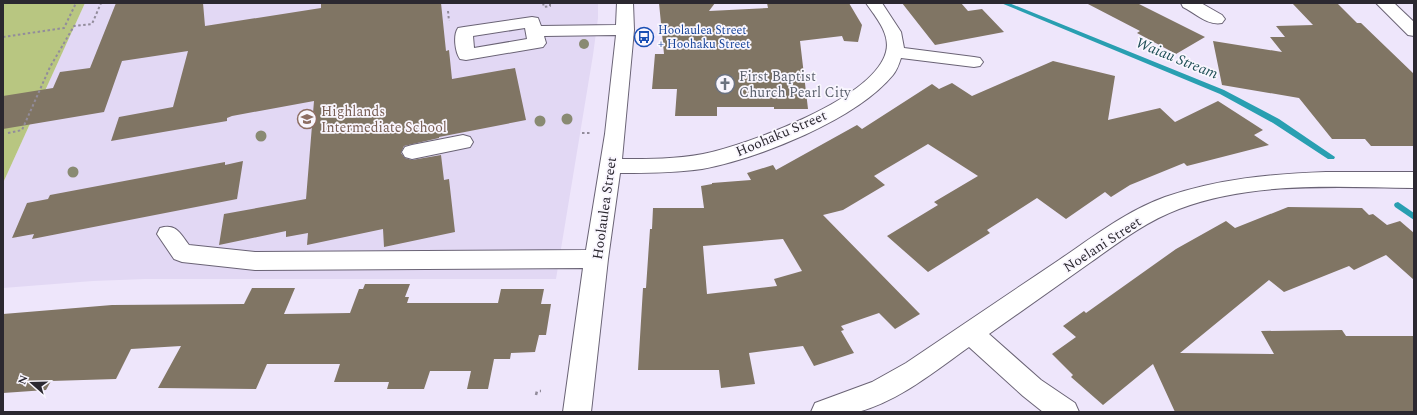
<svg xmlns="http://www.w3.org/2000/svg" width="1417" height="415" viewBox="0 0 1417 415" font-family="Spectral,serif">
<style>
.built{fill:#e2d8f4}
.green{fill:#b8c681}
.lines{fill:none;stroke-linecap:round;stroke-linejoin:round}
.stream{fill:#299fb1;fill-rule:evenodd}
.building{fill:#807564;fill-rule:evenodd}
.minor-casing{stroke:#6a6375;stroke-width:2}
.path-far1{stroke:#928c9b;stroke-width:2;stroke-dasharray:2.5 2.5;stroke-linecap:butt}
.path{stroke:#928c9b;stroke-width:2.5;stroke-dasharray:3.5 3.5;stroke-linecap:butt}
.minor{fill:#fff;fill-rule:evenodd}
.tree{fill:#898a72}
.labels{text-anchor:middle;stroke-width:3.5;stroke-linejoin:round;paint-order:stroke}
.far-transit-label{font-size:12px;fill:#164399;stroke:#f9f6fe;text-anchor:start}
.worship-label{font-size:14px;fill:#5b616d;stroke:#f9f6fe;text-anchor:start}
.education-label{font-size:14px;fill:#785e54;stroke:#f9f6fe;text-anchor:start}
.street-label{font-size:14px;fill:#2b2830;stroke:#f9f6fe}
.water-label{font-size:15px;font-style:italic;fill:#1e4e56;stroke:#f9f6fe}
</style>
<rect width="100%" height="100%" fill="#eee6fb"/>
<polygon class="built" points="85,3 598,3 598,18 593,55 556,279 145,279 93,281 3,288 3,183"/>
<polygon class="green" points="3,3 85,3 3,183"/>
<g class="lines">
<g class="stream">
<polygon points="1001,3 1009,3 1224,90 1279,119 1335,157 1334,159 1328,159 1273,123 1220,94"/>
<polygon points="1398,202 1414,213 1414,220 1395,207 1394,205 1395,203"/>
</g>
</g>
<g class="building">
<polygon points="116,3 203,3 205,26 321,8 321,3 441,3 446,51 449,50 452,79 515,68 526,120 439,137 439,138 404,146 401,153 405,158 412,160 441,155 444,180 449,179 455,232 384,247 383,229 307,245 308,233 286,237 286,231 219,245 224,214 306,199 314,101 232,116 227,118 227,121 111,141 119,117 173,107 188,51 122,61 104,112 3,129 3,96 53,88 60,72 90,68"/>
<polygon points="659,3 715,3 709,11 768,8 767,3 849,3 862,25 858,42 844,41 842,36 800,41 808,109 774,109 774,107 717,107 717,116 675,116 677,89 652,89 655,54 664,54"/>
<polygon points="902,3 961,3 968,11 982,9 1004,32 935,45"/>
<polygon points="1086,3 1137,3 1205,37 1176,54 1137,33 1140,31"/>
<polygon points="1292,3 1337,3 1357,23 1361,23 1414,74 1414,146 1371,146 1365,139 1332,139 1299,98 1222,85 1213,41 1282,52 1270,37 1285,37 1276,26 1313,25"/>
<path d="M1053,61l62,15 -7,44 52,-12 15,14 43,-21 45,29 -9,5 15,10 -82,21 -3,-3 -54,22 -19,12 -6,-5 -39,27 -29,-21 -50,32 3,3 -62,39 -41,-36 51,-31 -4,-3 44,-26 -50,-32 -54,32 11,9 -42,25 -20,5 97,99 -25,15 -16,-16 -38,13 3,4 -3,1 13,22 -40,13 -11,-20 -54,7 6,31 -34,4 -2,-18h-81l5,-82h3l4,-59h2l1,-21h51l-3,-22 11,-2v-1l39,-3 -4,-7 26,-8 3,5 81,-45 5,4 70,-45 7,5 13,-6 20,13zM783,239l19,32 -28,8 3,7 -70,8 -4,-48z"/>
<polygon points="243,161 237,199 32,239 34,234 12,238 27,203 48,199 50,195 225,162 225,165"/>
<polygon points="1288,207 1362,208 1369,215 1373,214 1387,225 1400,221 1414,233 1414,280 1386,255 1354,270 1349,266 1284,292 1269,280 1180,353 1274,354 1261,331 1342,330 1346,336 1414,336 1414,412 1175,412 1153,364 1103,405 1071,377 1073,375 1052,354 1076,337 1063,326 1084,311 1086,313 1176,249 1226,221 1235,228"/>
<polygon points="365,284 410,284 405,297 409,297 407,303 498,303 501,289 544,289 541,304 551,304 546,335 539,335 535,352 511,353 510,359 494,359 488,389 467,389 471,371 430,371 424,389 387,389 389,382 334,382 340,364 267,364 256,389 158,388 181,346 131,349 116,379 51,381 46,390 3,393 3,314 112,305 244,304 252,288 295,288 284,314 350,313 359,289 363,289"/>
</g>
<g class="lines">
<g class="minor-casing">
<g id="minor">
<path d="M617,3h16l1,27 -12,129c27,0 54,0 81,-5 44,-9 171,-55 183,-102 5,-18 -11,-36 -20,-49h16l19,29 3,16 70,9 6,1 3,4 -3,4 -6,1 -73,-9c-2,6 -4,12 -8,17 -37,45 -134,83 -191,94 -28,4 -55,4 -82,4l-12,86 -17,153h-28l20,-144 -328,2 -73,-8 -8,-3 -17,-25 3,-6c16,-5 20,5 29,17l66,7 331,-2 19,-116 11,-99 -72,1 2,7 -3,4 -77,13 -6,-1c-5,-7 -7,-24 -2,-31l6,-1 68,-10 6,1 3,8 75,-1zM525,28l2,11 -53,9 -1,-12z"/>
<path d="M1181,3h20l21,12 3,4 -3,4c-14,3 -27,-10 -39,-16z"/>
<polygon points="1376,3 1394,3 1414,22 1414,36 1408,35"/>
<polygon points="463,135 470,137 473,142 470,147 412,159 405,157 402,152 405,147 412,145"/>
<path d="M1326,172h88v16c-77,-1 -161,-7 -235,21 -32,12 -60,33 -88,53 -34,24 -68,48 -102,72l52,46 34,23 4,9h-36l-20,-16 -54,-49c-34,24 -70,54 -111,65 -14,3 -33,0 -47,0l4,-9 57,-21 34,-19c51,-34 102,-69 153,-103 34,-23 67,-49 106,-63 52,-18 106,-23 161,-25z"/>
</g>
</g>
<g class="path-far1">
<polyline points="543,3 544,7 550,6 550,3"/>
<polyline points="448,11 449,21"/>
<polyline points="3,37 64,28 76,3"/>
<polyline points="8,133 22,130 50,67 74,26 92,24 101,3"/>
<polyline points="582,133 591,133"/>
</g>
<polyline class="path" points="536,395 537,391 541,391"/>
<use href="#minor" class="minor"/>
</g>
<g class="tree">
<circle cx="584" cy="44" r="5"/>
<circle cx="567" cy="119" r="5.5"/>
<circle cx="540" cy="121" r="5.5"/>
<circle cx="261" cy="136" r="5.5"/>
<circle cx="73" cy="172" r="5.5"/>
</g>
<defs>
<g id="bus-ring" transform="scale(1)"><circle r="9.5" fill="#f9f6fe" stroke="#1a4fb4" stroke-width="1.5"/><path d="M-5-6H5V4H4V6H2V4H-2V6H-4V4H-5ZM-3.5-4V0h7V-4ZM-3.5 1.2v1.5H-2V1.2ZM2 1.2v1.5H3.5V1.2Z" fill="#1a4fb4"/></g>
<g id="church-ring" transform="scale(1)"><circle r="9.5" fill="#f9f6fe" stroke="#6b7280" stroke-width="1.5"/><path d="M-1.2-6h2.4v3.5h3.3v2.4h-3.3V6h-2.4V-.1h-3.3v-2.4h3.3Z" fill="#6b7280"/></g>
<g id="school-ring" transform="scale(1)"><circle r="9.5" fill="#f9f6fe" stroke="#8d6e63" stroke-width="1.5"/><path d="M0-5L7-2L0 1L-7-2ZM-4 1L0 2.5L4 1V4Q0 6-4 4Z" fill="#8d6e63"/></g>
</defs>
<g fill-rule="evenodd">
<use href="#bus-ring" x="644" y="37"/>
<use href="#church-ring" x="725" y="84"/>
<use href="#school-ring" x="307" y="119"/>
</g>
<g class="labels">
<g class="far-transit-label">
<text x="658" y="34">Hoolaulea Street<tspan x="658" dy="14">+ Hoohaku Street</tspan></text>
</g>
<g class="worship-label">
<text x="739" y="81">First Baptist<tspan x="739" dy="16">Church Pearl City</tspan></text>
</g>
<g class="education-label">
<text x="321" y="116">Highlands<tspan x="321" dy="16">Intermediate School</tspan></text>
</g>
<g class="street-label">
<text transform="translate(781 133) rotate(-23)" y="5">Hoohaku Street</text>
<text transform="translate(604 208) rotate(-82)" y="5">Hoolaulea Street</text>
<text transform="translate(1102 244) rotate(-33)" y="5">Noelani Street</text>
</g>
<g class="water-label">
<text transform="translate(1177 58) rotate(22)" y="5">Waiau Stream</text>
</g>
</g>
<rect width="1417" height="415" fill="none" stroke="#2b2830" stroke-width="8"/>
<g transform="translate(32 383) rotate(290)" stroke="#f9f6fe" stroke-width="3" paint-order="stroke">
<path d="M0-3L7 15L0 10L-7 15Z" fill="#2b2830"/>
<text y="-6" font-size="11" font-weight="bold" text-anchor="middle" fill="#2b2830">N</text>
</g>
</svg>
